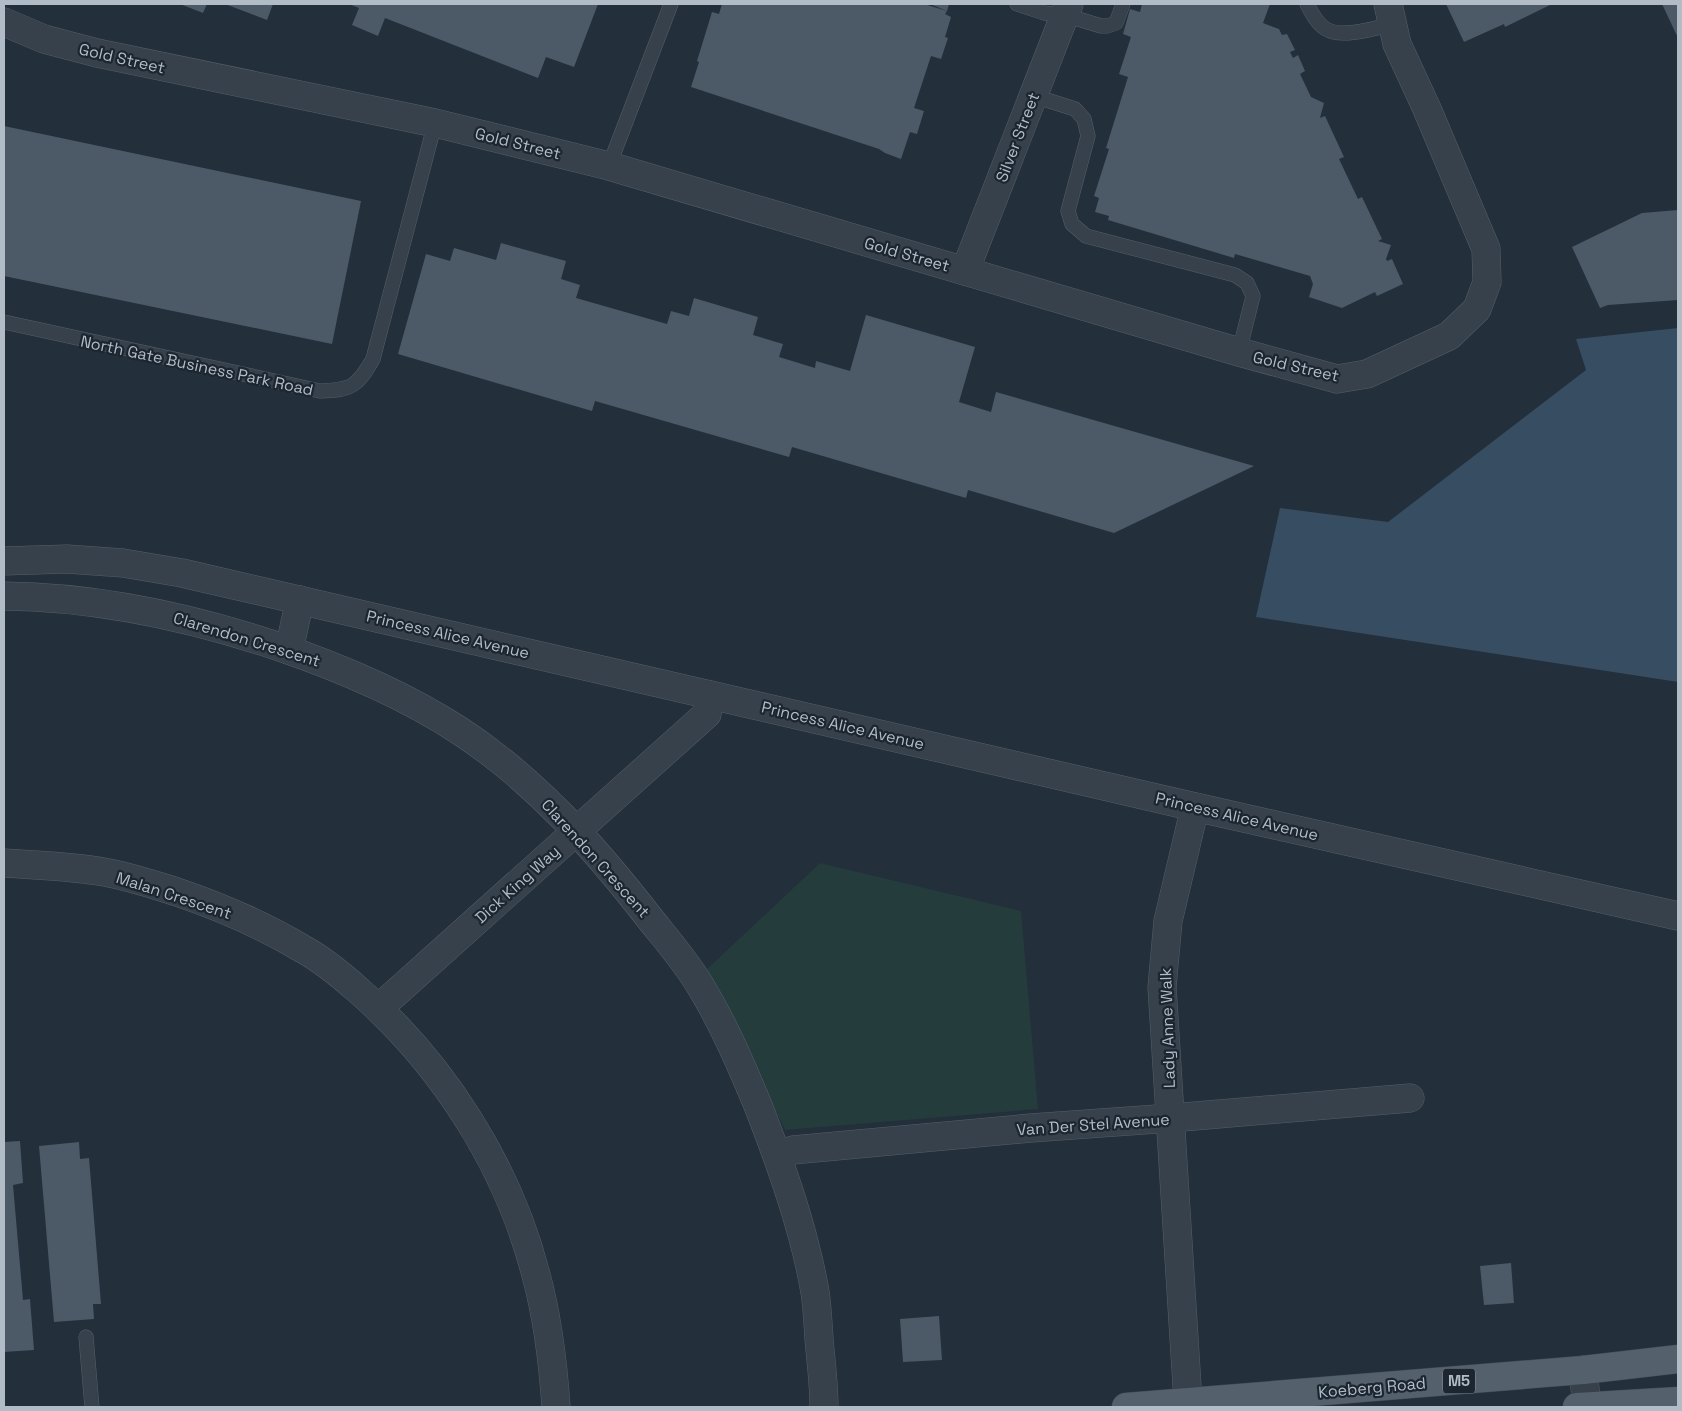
<svg xmlns="http://www.w3.org/2000/svg" width="1682" height="1411" viewBox="0 0 1682 1411" font-family="'Space Grotesk',sans-serif">
<style>
.green{fill:#253c3c}
.water{fill:#364d62}
.building{fill:#4c5a67}
.lines{fill:none;stroke-linecap:round;stroke-linejoin:round}
.lane-casing{stroke:#555f69;stroke-width:15}
.street-casing{stroke:#555f69;stroke-width:29}
.primary-casing{stroke:#404a54;stroke-width:29}
.lane{stroke:#36414c;stroke-width:14}
.street{stroke:#36414c;stroke-width:28}
.primary{stroke:#54606c;stroke-width:28}
.labels{text-anchor:middle;stroke-width:4.5;stroke-linejoin:round;paint-order:stroke}
.shield{fill:#1c2630;stroke:#858f9a;stroke-width:1}
.shield-label{font-size:15px;font-weight:bold;fill:#b2bcc7}
.street-label{font-size:16px;fill:#b2bcc7;stroke:#1c2630}
</style>
<rect width="100%" height="100%" fill="#232f3b"/>
<polygon class="green" points="820,863 1021,911 1038,1109 785,1130 707,969"/>
<polygon class="water" points="1678,328 1678,682 1256,617 1280,508 1388,522 1586,370 1576,339"/>
<g class="building">
<polygon points="180,4 207,4 203,13"/>
<polygon points="225,4 273,4 267,20"/>
<polygon points="349,4 598,4 574,67 546,57 538,78 385,18 378,36 352,25 359,8"/>
<polygon points="722,4 924,4 947,11 945,14 951,17 945,37 948,38 941,59 931,56 914,108 924,111 917,134 910,132 901,159 885,153 879,149 691,87 699,62 697,61 712,12 719,14"/>
<polygon points="930,4 949,4 947,11"/>
<polygon points="1142,4 1270,4 1263,23 1279,29 1282,35 1287,34 1295,50 1290,52 1293,58 1298,55 1305,71 1300,74 1311,97 1324,103 1320,118 1325,116 1344,157 1339,159 1358,199 1362,197 1382,239 1378,241 1391,245 1386,259 1387,261 1392,259 1403,284 1377,296 1375,292 1342,308 1309,297 1313,284 1310,276 1235,254 1234,258 1108,220 1109,216 1095,212 1099,198 1094,196 1109,149 1106,148 1128,77 1119,74 1131,37 1123,34 1130,9 1140,12"/>
<polygon points="1446,4 1552,4 1505,27 1504,24 1464,42"/>
<polygon points="1662,4 1678,4 1678,38"/>
<polygon points="4,126 361,201 332,344 4,276"/>
<polygon points="1678,210 1678,300 1608,305 1600,308 1572,247 1642,213"/>
<polygon points="501,243 566,261 561,279 580,285 576,298 667,324 671,311 689,316 694,298 758,317 753,335 783,344 779,357 815,368 816,361 850,371 866,315 975,347 959,402 991,412 996,392 1254,466 1114,533 968,490 966,498 792,447 789,457 595,401 592,411 398,354 426,254 450,261 454,248 496,260"/>
<polygon points="20,1141 23,1183 13,1185 23,1300 30,1299 34,1350 4,1352 4,1142"/>
<polygon points="79,1142 80,1159 89,1158 101,1304 93,1304 94,1319 54,1322 39,1146"/>
<polygon points="1511,1263 1514,1303 1484,1305 1480,1266"/>
<polygon points="939,1316 942,1360 903,1362 900,1319"/>
</g>
<g class="lines">
<g class="lane-casing">
<g id="lane">
<polyline points="1017,4 1044,13 1065,15 1101,26 1107,26 1116,23 1123,4"/>
<path d="M1307,4c4,8 10,20 19,25 16,10 49,-1 67,-5"/>
<polyline points="1034,96 1075,109 1084,119 1088,136 1068,211 1072,224 1086,236 1235,275 1247,283 1253,296 1239,352"/>
<polyline points="609,166 671,4"/>
<path d="M4,322l316,69c31,-1 37,-4 53,-32l62,-236"/>
<polyline points="86,1337 92,1407"/>
</g>
</g>
<g class="street-casing">
<g id="street">
<polyline points="4,22 44,39 97,53 435,123 609,166 1239,352 1337,379 1367,374 1449,336 1477,309 1487,282 1486,249 1427,109 1397,44 1388,4"/>
<polyline points="965,271 1069,4"/>
<polyline points="4,561 67,559 123,563 182,573 1195,807 1678,916"/>
<path d="M4,596c93,1 182,20 270,49 65,22 128,48 186,86 75,49 136,118 191,189 17,21 36,43 50,67 23,38 41,80 58,121 23,60 45,121 56,184 3,19 3,39 5,58 2,19 4,38 4,57"/>
<polyline points="289,650 300,600"/>
<path d="M4,863c31,2 63,3 94,8 27,4 54,13 79,21 44,15 86,33 126,57 20,11 38,26 55,41 85,74 150,176 178,285 12,44 17,87 20,132"/>
<polyline points="379,1008 707,714 710,695"/>
<polyline points="777,1155 793,1150 1031,1128 1171,1118 1410,1098"/>
<polyline points="1583,1370 1587,1407"/>
<polyline points="1188,1402 1162,987 1168,921 1195,807"/>
</g>
</g>
<g class="primary-casing">
<g id="primary">
<polyline points="1126,1407 1583,1370 1678,1359"/>
<polyline points="1577,1407 1678,1401"/>
</g>
</g>
<use href="#lane" class="lane"/>
<use href="#street" class="street"/>
<use href="#primary" class="primary"/>
</g>
<g class="labels">
<rect class="shield" x="1443" y="1368.5" width="32" height="25" rx="4"/>
<g class="shield-label">
<text x="1459" y="1386">M5</text>
</g>
<g class="street-label">
<text transform="translate(122 58) rotate(13)" y="6">Gold Street</text>
<text transform="translate(1017 137) rotate(-69)" y="6">Silver Street</text>
<text transform="translate(518 143) rotate(14)" y="6">Gold Street</text>
<text transform="translate(907 254) rotate(16)" y="6">Gold Street</text>
<text transform="translate(197 365) rotate(12)" y="6">North Gate Business Park Road</text>
<text transform="translate(1296 366) rotate(13)" y="6">Gold Street</text>
<text transform="translate(448 634) rotate(13)" y="6">Princess Alice Avenue</text>
<text transform="translate(247 639) rotate(17)" y="6">Clarendon Crescent</text>
<text transform="translate(843 725) rotate(13)" y="6">Princess Alice Avenue</text>
<text transform="translate(1237 816) rotate(13)" y="6">Princess Alice Avenue</text>
<text transform="translate(596 858) rotate(48)" y="6">Clarendon Crescent</text>
<text transform="translate(517 884) rotate(-42)" y="6">Dick King Way</text>
<text transform="translate(174 895) rotate(18)" y="6">Malan Crescent</text>
<text transform="translate(1167 1028) rotate(-92)" y="6">Lady Anne Walk</text>
<text transform="translate(1093 1124) rotate(-4)" y="6">Van Der Stel Avenue</text>
<text transform="translate(1372 1387) rotate(-5)" y="6">Koeberg Road</text>
</g>
</g>
<rect width="1682" height="1411" fill="none" stroke="#b2bcc7" stroke-width="10"/>
</svg>
